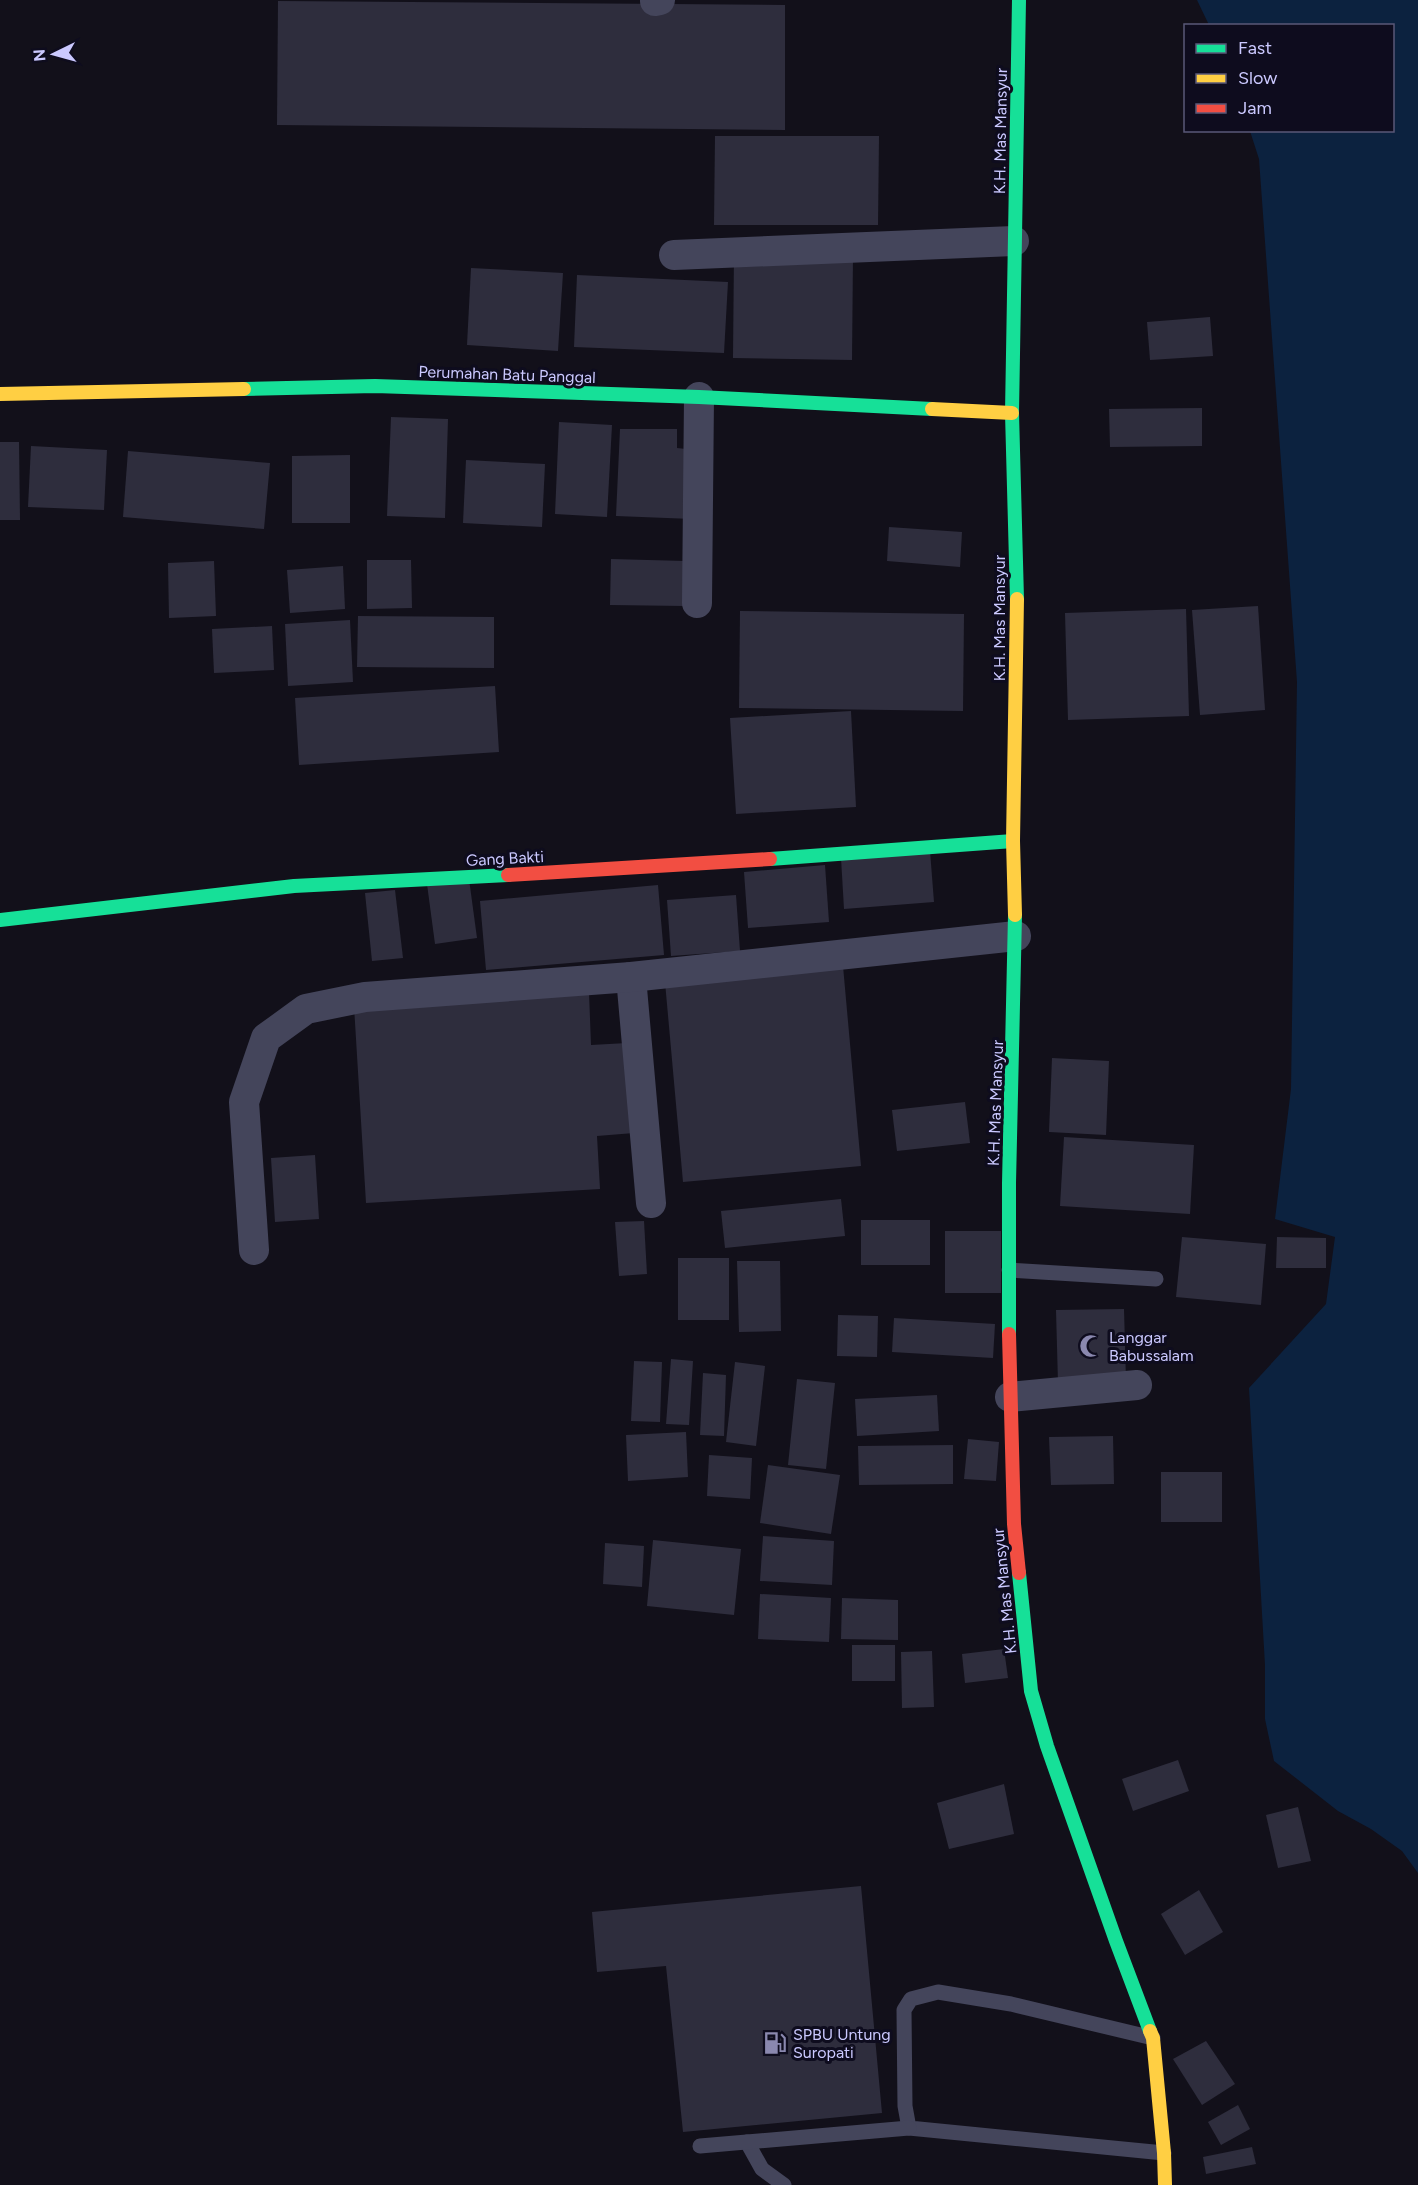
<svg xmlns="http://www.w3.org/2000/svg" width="1418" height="2185" viewBox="0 0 1418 2185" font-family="Figtree,sans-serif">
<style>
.water{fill:#0c223f}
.building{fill:#2e2d3d}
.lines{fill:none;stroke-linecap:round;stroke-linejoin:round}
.lane{stroke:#44455b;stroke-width:15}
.street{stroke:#44455b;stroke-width:30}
.fast{stroke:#16e098;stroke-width:14}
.slow{stroke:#ffcf43;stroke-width:14}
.jam{stroke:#f24e42;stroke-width:14}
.labels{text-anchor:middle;stroke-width:6;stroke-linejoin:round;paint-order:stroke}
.street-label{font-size:16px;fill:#cbc9ff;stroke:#0e0c1e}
.poi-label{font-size:16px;fill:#cbc9ff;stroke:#0e0c1e;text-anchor:start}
</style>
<rect width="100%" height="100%" fill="#12101a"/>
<polygon class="water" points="1197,0 1418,0 1418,1873 1402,1851 1371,1829 1338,1811 1274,1761 1265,1719 1265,1665 1249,1388 1326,1304 1335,1237 1275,1219 1291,1089 1297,682 1259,159 1250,131 1392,130 1392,26 1209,25"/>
<g class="building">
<polygon points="278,1 785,5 785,130 277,125"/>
<polygon points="715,136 879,136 878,225 714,225"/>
<polygon points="734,253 853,255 852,360 733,358"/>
<polygon points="471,268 563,273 558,351 467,345"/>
<polygon points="577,275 728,282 724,353 574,347"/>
<polygon points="1210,317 1213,356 1150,360 1147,322"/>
<polygon points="1202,408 1202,446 1110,447 1109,409"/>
<polygon points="391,417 448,419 445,518 387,516"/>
<polygon points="559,422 612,425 607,517 555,514"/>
<polygon points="620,429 677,429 677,448 695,450 692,519 616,516"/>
<polygon points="0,442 19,442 20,520 0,520"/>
<polygon points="31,446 107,450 104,510 28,507"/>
<polygon points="128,451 270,463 264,529 123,517"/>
<polygon points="350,455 350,523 292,523 292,456"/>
<polygon points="466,460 545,464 542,527 463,523"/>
<polygon points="889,527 962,532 960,567 887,561"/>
<polygon points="611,559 685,561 684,606 610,605"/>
<polygon points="367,560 411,560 412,608 367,609"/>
<polygon points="214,561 216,616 169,618 168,563"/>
<polygon points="343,566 345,609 290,613 287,570"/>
<polygon points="1258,606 1265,710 1200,715 1192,610"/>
<polygon points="1186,609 1189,716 1068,720 1065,613"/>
<polygon points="740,611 964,614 963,711 739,708"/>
<polygon points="358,616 494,617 494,668 357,667"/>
<polygon points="350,620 353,682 288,686 285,624"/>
<polygon points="272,626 274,670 214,673 212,629"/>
<polygon points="495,686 499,752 299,765 295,698"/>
<polygon points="851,711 856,807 736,814 730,718"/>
<polygon points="930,851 934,902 844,909 841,858"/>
<polygon points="825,865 829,922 748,928 744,872"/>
<polygon points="469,879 477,938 435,944 427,884"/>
<polygon points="658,885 664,955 486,970 480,901"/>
<polygon points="395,890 403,958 372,961 365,893"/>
<polygon points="736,895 740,951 671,956 667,900"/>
<polygon points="843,966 861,1166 683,1182 665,982"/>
<polygon points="589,992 591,1045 627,1043 634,1133 597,1136 600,1189 366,1203 354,1006"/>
<polygon points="1052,1058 1109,1061 1106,1135 1049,1132"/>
<polygon points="965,1102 970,1143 897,1151 892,1110"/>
<polygon points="1064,1137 1194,1145 1190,1214 1060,1206"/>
<polygon points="315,1155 319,1219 275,1222 271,1158"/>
<polygon points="841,1199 845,1236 725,1248 721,1211"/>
<rect x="861" y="1220" width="69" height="45"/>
<polygon points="644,1221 647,1274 619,1276 615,1222"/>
<rect x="945" y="1231" width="56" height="62"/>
<polygon points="1182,1237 1266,1244 1261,1305 1176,1297"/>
<polygon points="1277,1237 1326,1238 1326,1268 1276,1268"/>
<rect x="678" y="1258" width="51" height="62"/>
<polygon points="737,1261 780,1261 781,1331 739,1332"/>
<polygon points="1124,1309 1126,1381 1058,1383 1056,1310"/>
<polygon points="838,1315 878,1316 877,1357 837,1356"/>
<polygon points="894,1318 995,1324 993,1358 892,1352"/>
<polygon points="671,1359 693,1361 689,1425 666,1424"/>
<polygon points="634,1361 662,1362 660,1422 631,1421"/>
<polygon points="735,1362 765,1366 756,1446 726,1442"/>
<polygon points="703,1373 726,1375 724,1436 700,1435"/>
<polygon points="797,1379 835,1383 826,1469 788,1465"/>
<polygon points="937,1395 939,1431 857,1436 855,1399"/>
<polygon points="686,1432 688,1477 628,1481 626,1435"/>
<polygon points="1113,1436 1114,1484 1051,1485 1049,1437"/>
<polygon points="968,1439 999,1442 996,1481 964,1479"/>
<polygon points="953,1445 953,1484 859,1485 858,1446"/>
<polygon points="709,1455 752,1458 750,1499 707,1496"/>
<polygon points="768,1465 840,1475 831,1534 760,1523"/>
<rect x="1161" y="1472" width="61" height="50"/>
<polygon points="763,1536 834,1541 832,1585 760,1581"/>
<polygon points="653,1540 741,1549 734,1615 647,1606"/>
<polygon points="605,1543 644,1546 642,1587 603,1584"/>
<polygon points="760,1594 831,1598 829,1642 758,1639"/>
<polygon points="842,1598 898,1600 898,1640 841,1639"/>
<rect x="852" y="1645" width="43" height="36"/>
<polygon points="1004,1649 1008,1678 965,1683 962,1654"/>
<polygon points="932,1651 934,1707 902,1708 901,1652"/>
<polygon points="1178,1760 1189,1791 1133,1811 1122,1779"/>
<polygon points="1004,1784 1014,1834 949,1849 937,1803"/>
<polygon points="1298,1807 1311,1861 1278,1868 1266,1815"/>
<polygon points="861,1886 882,2113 683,2132 666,1966 597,1972 592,1912"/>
<polygon points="1199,1890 1223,1932 1185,1955 1161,1914"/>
<polygon points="1206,2041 1235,2084 1202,2105 1173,2059"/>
<polygon points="1238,2105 1250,2129 1221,2145 1208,2122"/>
<polygon points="1252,2147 1256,2164 1206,2174 1203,2157"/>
</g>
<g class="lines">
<g class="lane">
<polyline points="1009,1270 1156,1279"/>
<polyline points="1153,2038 1011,2004 938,1992 911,1999 904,2010 905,2106 909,2128 1164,2153"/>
<polyline points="747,2142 762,2169 784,2185"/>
<polyline points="700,2146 909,2128"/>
</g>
<g class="street">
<polyline points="655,1 660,0"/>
<polyline points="674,255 1014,241"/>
<polyline points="697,603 699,397"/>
<polyline points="631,977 651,1203"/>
<polyline points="254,1250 244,1102 266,1038 306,1009 365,997 631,977 1016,936"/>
<polyline points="1010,1397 1137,1385"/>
</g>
<g class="fast">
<polyline points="244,389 375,386 699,397 932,409"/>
<polyline points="1017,599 1012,413 1019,0"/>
<polyline points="770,859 1013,841"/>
<polyline points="0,920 294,886 508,875"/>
<polyline points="1009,1334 1009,1183 1015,915"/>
<polyline points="1019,1573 1031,1691 1047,1746 1116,1941 1150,2031"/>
</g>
<g class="slow">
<polyline points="0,394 244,389"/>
<polyline points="932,409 1012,413"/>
<polyline points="1015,915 1013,841 1017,599"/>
<polyline points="1150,2031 1153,2038 1164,2153 1165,2185"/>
</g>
<g class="jam">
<polyline points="508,875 770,859"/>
<polyline points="1009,1334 1014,1524 1019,1573"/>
</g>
</g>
<defs>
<g id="mosque-bare" transform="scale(1.8)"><path d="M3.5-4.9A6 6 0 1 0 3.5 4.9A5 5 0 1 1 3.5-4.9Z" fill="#8a88af" stroke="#0e0c1e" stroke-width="2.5" paint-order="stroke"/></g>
<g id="fuel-bare" transform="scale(1.8)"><path d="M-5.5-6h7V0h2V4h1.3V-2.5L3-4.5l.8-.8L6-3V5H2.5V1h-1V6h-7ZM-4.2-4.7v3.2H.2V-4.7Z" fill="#8a88af" stroke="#0e0c1e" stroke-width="2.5" paint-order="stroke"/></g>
</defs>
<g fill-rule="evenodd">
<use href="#mosque-bare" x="1091" y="1346"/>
<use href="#fuel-bare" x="775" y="2043"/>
</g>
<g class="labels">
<g class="street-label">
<text transform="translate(1000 131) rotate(-89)" y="6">K.H. Mas Mansyur</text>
<text transform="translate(507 374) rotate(2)" y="6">Perumahan Batu Panggal</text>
<text transform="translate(999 618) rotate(-90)" y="6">K.H. Mas Mansyur</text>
<text transform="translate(505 858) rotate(-3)" y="6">Gang Bakti</text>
<text transform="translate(995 1103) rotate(-88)" y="6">K.H. Mas Mansyur</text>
<text transform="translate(1004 1591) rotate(-96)" y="6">K.H. Mas Mansyur</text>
</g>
<g class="poi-label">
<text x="1109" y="1343">Langgar<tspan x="1109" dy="18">Babussalam</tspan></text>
<text x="793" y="2040">SPBU Untung<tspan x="793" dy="18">Suropati</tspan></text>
</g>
</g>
<rect x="1184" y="24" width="210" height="108" fill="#0e0c1e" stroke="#5a5878" stroke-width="1.5"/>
<rect x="1196" y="44" width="30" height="9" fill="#16e098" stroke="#5a5878" stroke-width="1.5"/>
<text x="1238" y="54" font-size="18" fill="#cbc9ff">Fast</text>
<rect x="1196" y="74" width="30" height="9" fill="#ffcf43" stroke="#5a5878" stroke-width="1.5"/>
<text x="1238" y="84" font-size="18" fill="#cbc9ff">Slow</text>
<rect x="1196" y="104" width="30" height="9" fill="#f24e42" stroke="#5a5878" stroke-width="1.5"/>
<text x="1238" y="114" font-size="18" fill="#cbc9ff">Jam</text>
<g transform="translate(54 54) rotate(265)" stroke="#0e0c1e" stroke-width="4.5" paint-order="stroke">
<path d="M0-4.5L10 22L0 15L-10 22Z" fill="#cbc9ff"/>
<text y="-9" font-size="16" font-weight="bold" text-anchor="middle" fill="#cbc9ff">N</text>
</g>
</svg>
